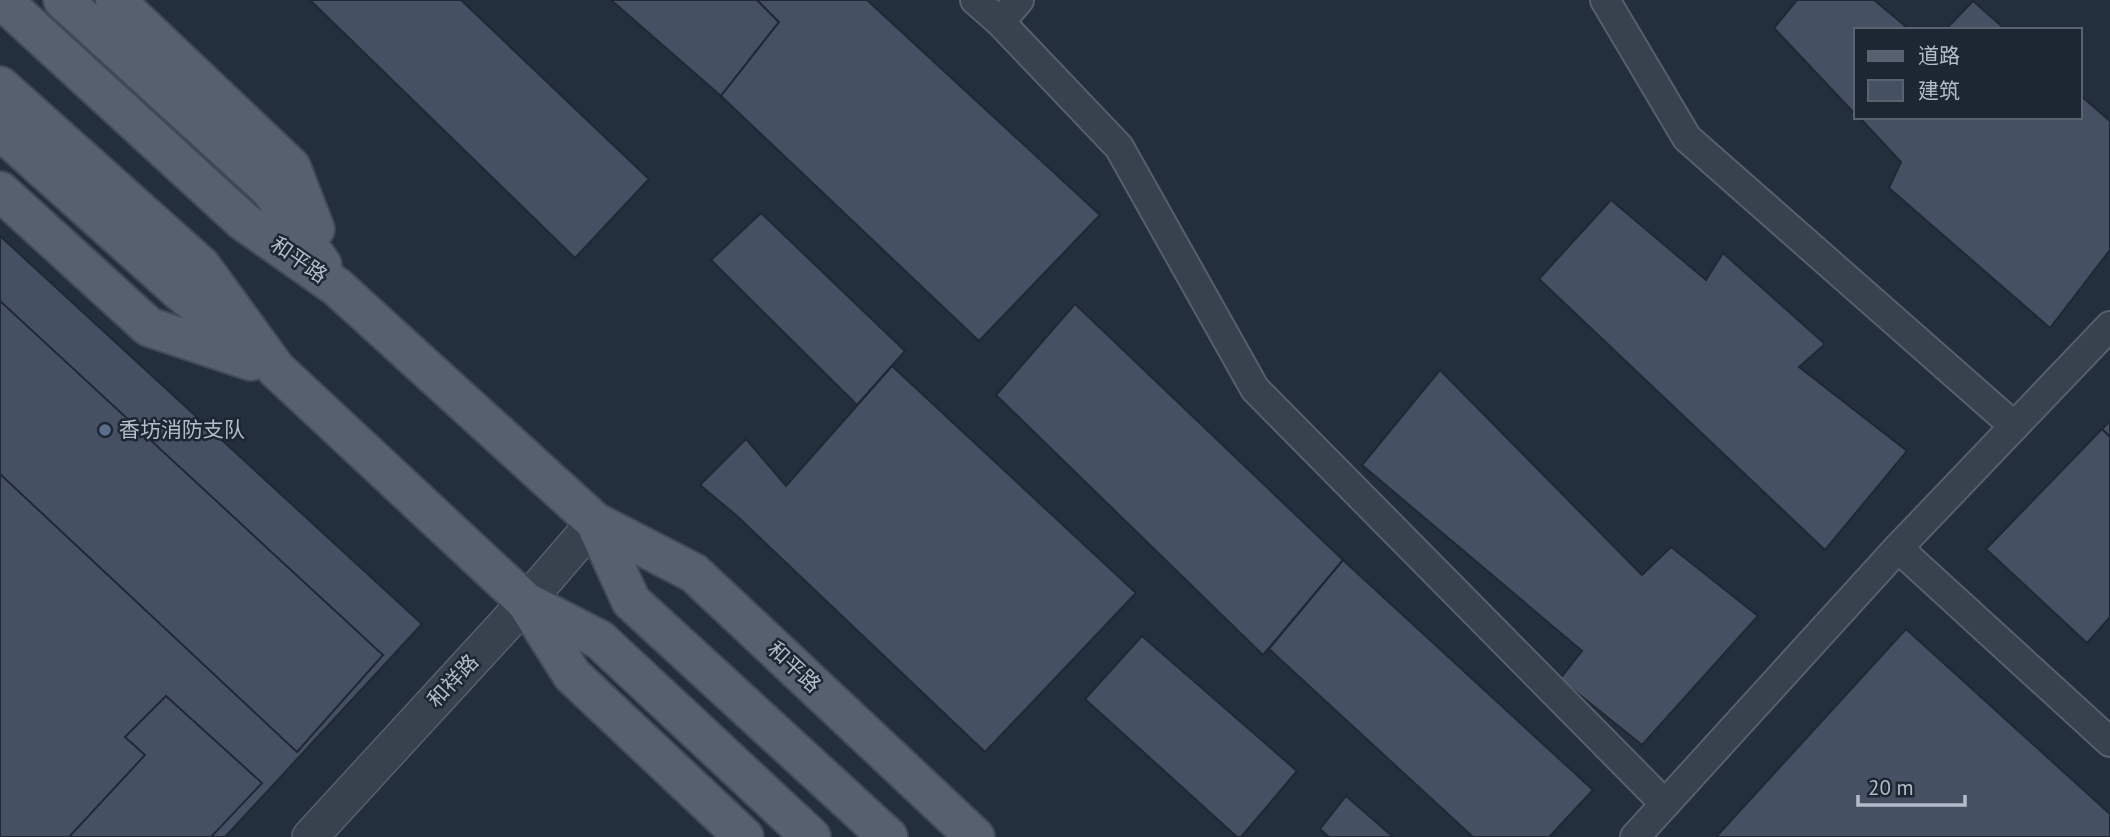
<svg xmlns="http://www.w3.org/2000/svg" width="2110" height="837" viewBox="0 0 2110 837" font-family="'PT Sans','Noto Sans SC',sans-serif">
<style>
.building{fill:#455162;stroke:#1f2835;stroke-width:2}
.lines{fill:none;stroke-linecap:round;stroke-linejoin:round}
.minor-casing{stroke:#565f6c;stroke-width:32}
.tertiary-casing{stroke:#565f6c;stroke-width:38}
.primary-casing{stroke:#414a57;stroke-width:42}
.minor{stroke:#38414e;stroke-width:28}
.tertiary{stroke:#38414e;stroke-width:35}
.primary{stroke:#56606e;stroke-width:38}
.service-dot{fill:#5c6f8a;stroke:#1d2633;stroke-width:2.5}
.labels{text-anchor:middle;stroke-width:5;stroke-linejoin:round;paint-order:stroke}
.street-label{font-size:21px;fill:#b4bcc9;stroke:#1d2633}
.poi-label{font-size:21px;fill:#b4bcc9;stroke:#1d2633;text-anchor:start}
</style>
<rect width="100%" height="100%" fill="#242f3e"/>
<g class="building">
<polygon points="310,0 461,0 649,179 575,258"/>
<polygon points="611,0 757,0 779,22 721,96"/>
<polygon points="757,0 867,0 1100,215 979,341 721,96 779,22"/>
<polygon points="1797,0 1874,0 1910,30 1856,30 1856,115 1774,28"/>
<polygon points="1973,1 2006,30 1945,30"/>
<polygon points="2080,95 2110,121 2110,250 2050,328 1889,188 1901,162 1859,117 2080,117"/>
<polygon points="1611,200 1706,280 1723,253 1825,344 1799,367 1907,451 1825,550 1539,279"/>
<polygon points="761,213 905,351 857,405 711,260"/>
<polygon points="0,236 422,624 225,837 0,837"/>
<polygon points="0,301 383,655 297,752 0,474"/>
<polygon points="1075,304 1343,560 1263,655 996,395"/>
<polygon points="892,366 1136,593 985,752 737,516 700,485 746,439 786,486"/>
<polygon points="1440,370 1642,575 1671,547 1758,616 1642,745 1560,679 1582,651 1362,465"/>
<polygon points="2110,421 2110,437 2102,429"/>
<polygon points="2102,429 2110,437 2110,617 2087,643 1986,549"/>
<polygon points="1343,560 1593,790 1549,837 1473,837 1269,649"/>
<polygon points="1906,629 2110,814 2110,837 1716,837"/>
<polygon points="1142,636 1297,771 1241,837 1237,837 1085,699"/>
<polygon points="166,696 262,783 211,837 69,837 145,755 125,737"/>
<polygon points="1346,796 1393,837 1329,837 1320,829"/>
</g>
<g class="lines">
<g class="minor-casing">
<g id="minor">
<polyline points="975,0 1000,22 1119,147 1255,389 1665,804"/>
<polyline points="1605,0 1687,138 2014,426"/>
<polyline points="1000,22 1019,0"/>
<polyline points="1898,548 2110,742"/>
<polyline points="1635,837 1898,548 2110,326"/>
</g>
</g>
<g class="tertiary-casing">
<polyline id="tertiary" points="310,837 526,602 595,522"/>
</g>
<g class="primary-casing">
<g id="primary">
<polyline points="2,0 243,221 337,287 595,522 631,601 888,837"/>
<polyline points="63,0 270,189 322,265"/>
<polyline points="115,0 291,167 315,229"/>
<polyline points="0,86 201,266 276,369 526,602 600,640 811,837"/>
<polyline points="0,130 182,293 236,337"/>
<polyline points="0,191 149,327 251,361"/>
<polyline points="595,522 694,573 975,837"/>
<polyline points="526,602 572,675 744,837"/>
</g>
</g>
<use href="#minor" class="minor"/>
<use href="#tertiary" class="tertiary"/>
<use href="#primary" class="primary"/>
</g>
<circle class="service-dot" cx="105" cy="430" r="7"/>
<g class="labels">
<g class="street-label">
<text transform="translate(299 260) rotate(35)" y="7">和平路</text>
<text transform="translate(794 667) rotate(43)" y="7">和平路</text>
<text transform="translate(453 681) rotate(-47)" y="7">和祥路</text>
</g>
<g class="poi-label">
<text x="119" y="437">香坊消防支队</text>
</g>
</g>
<rect x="1854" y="28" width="228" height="91" fill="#1d2633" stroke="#59626f" stroke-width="2"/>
<rect x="1868" y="51" width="35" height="10" fill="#56606e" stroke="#59626f" stroke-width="2"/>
<text x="1918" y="63" font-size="21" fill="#b4bcc9">道路</text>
<rect x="1868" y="80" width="35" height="21" fill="#455162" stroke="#59626f" stroke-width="2"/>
<text x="1918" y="98" font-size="21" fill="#b4bcc9">建筑</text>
<path d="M1858 795v10h107v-10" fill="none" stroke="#b4bcc9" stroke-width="3.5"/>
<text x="1868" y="795" font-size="21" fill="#b4bcc9" stroke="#1d2633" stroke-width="5" paint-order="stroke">20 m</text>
</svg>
